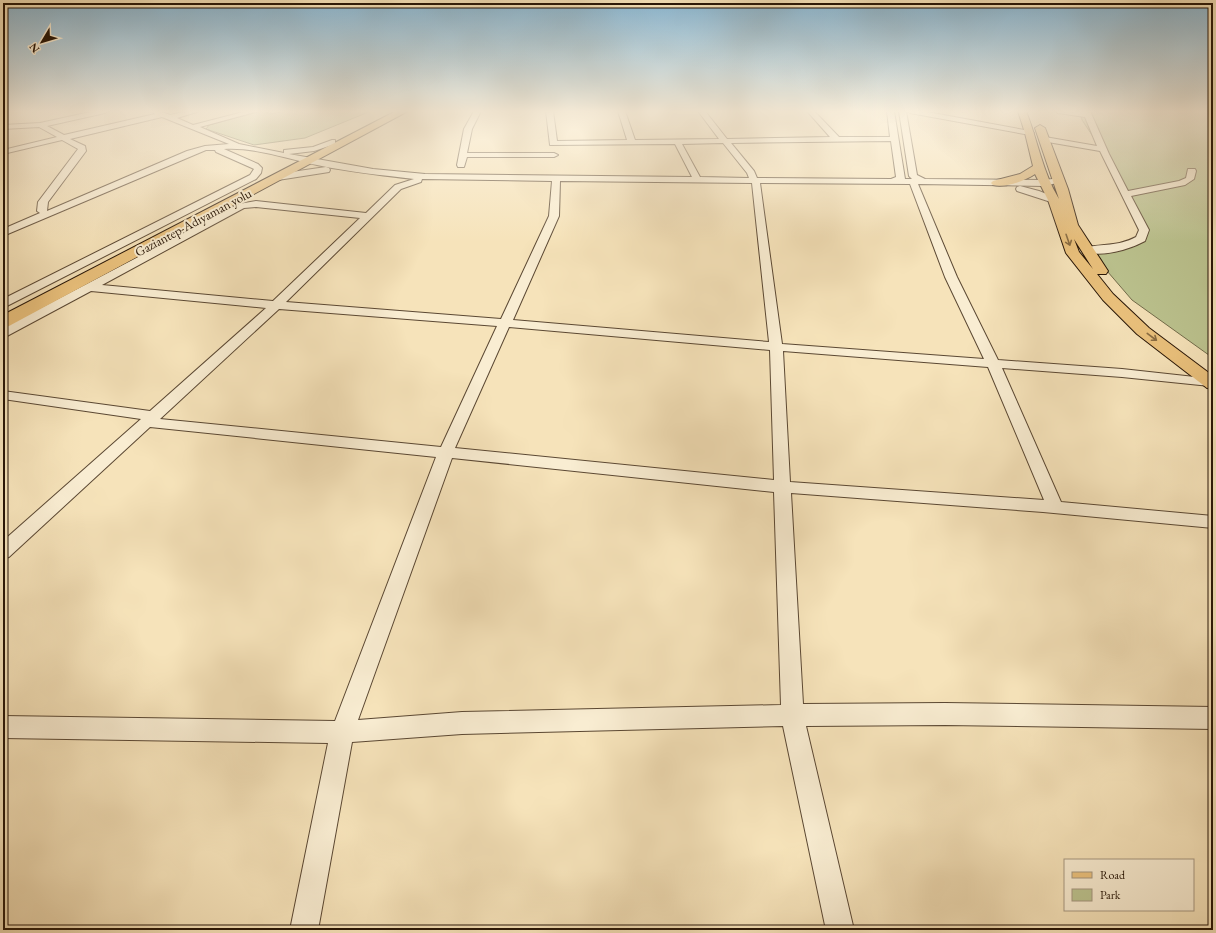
<svg xmlns="http://www.w3.org/2000/svg" width="1216" height="933" viewBox="0 0 1216 933" font-family="'EB Garamond',serif">
<style>
.green{fill:#bcc490;stroke:#726c4b}
.lines{fill:none;stroke-linecap:round;stroke-linejoin:round}
.minor-casing{stroke:#5b4833;stroke-width:2}
.major-casing{stroke:#271506;stroke-width:2}
.highway-casing{stroke:#271506;stroke-width:2}
.minor{fill:#f9edd2;fill-rule:evenodd}
.major{fill:#ebc27d;fill-rule:evenodd}
.highway{fill:#ebc27d;fill-rule:evenodd}
.oneway{stroke:#896c42}
.labels{text-anchor:middle;stroke-width:4;stroke-linejoin:round;paint-order:stroke}
.far-street-label{font-size:13px;fill:#271506;stroke:#f9edd2}
</style>
<rect width="100%" height="100%" fill="#f6e3ba"/>
<filter id="stains"><feTurbulence type="fractalNoise" baseFrequency=".005" numOctaves="4"/><feColorMatrix values="0 0 0 0 .2 0 0 0 0 .09 0 0 0 0 .02 0 0 0 .5 -.17"/></filter>
<radialGradient id="worn" r=".72"><stop offset=".6" stop-color="#630" stop-opacity="0"/><stop offset="1" stop-color="#630" stop-opacity=".3"/></radialGradient>
<g class="green">
<polygon points="262,111 271,114 284,111 371,111 305,138 254,145 206,129 209,125"/>
<polygon points="1080,111 1213,111 1213,358 1132,300 1089,250 1133,244 1146,230 1118,174 1082,120"/>
</g>
<g class="lines">
<g class="minor-casing">
<g id="minor">
<path d="M95,111h13l-3,2 -58,13 17,9 91,-21 -5,-3h9l11,4 18,-4h12l-23,7 16,7 54,-14h12l-59,16 39,17 45,9v-3l29,-3 19,-7h3v4l-21,7 -25,3 84,15 52,5 267,3 -17,-33 -125,1 -4,-34h7l4,30 70,-1 -9,-29h7l10,29 84,-1 -21,-28h7l22,28 103,-2 -23,-26h7l25,26h51l-3,-26h7l11,68h7l-3,-3 -10,-65h7l11,64 8,4 119,1 17,-2 1,2 -1,2 -17,4 -126,-2 39,93 41,83 124,9 91,10v6l-3,1 -88,-9 -120,-9 59,134 152,14v12l-170,-16 -252,-19 12,211 142,-1 268,4v22l-268,-4 -139,1 48,204h-28l-43,-204 -321,8 -110,8 -34,188h-28l38,-187 -325,-5v-22l332,5 101,-264 -286,-30 -141,130 -6,2v-18l138,-122 -138,-20v-8l147,20 116,-103 -175,-17 -84,45 -4,1v-9l236,-124 17,-3 110,12 29,-28 19,-6c-33,-4 -65,-7 -97,-14 -30,-6 -62,-18 -93,-16l34,15 4,4 -1,5 -5,6 -253,129v-9l247,-124 4,-6 -2,-1 -36,-16 -1,-2h-9l-203,86v-7l37,-16 -3,-2 1,-9 40,-53 -16,-9 -59,14v-4l54,-13 -18,-10 -36,2v-4l37,-2zM162,117l67,27 -24,2 -18,5 -140,60 1,-9 38,-51 -1,-5 -15,-7zM891,141l5,36 -5,2 -134,-1 -3,-7 -23,-28zM723,143l24,30 2,5 -49,-1 -18,-33zM422,179l130,2 -3,35 -48,103 -215,-17 115,-113 20,-7zM560,181l192,2 17,159 -256,-22 46,-104zM760,183l150,1 35,93 39,82 -202,-15zM256,207l104,11 -87,83 -171,-16 142,-77zM279,309l218,17 -56,121 -281,-28zM509,327l261,23 4,130 -319,-32zM783,351l205,16 56,133 -254,-18zM452,458l322,34 7,213 -319,7 -104,8z"/>
<polygon points="474,111 481,111 472,129 467,153 554,153 558,155 554,157 467,157 464,167 458,167 457,165 464,129"/>
<polygon points="907,111 922,111 1030,131 1034,133 1030,135 910,113"/>
<path d="M1055,111h35l19,43 19,37 51,-10 7,-3 2,-9h7l1,2 -2,8 -9,6 -54,11 18,34 -4,11c-17,9 -42,16 -61,11l-1,-2 1,-2c19,-5 33,-1 52,-11l3,-7 -39,-79 -58,-10 -1,-2 4,-2 52,9 -12,-29 -27,-4z"/>
<polygon points="326,167 329,168 330,170 329,172 278,180 274,177 278,174"/>
<polygon points="1020,186 1039,191 1057,198 1059,200 1054,203 1017,191 1016,189 1017,187"/>
</g>
</g>
<g class="major-casing">
<path id="major" d="M1018,111h8c12,30 16,60 33,88l-24,-71 5,-3 5,3 23,61 10,36 30,46 -2,3h-9l16,20 36,34 64,48v13l-6,-1 -70,-54 -34,-34 -37,-47 -18,-53 -13,-26c-10,7 -30,14 -42,11l-2,-2 2,-2 27,-7 13,-8 -8,-33zM1074,239l19,30 -14,-17z"/>
</g>
<g class="highway-casing">
<polygon id="highway" points="396,111 408,111 9,326 3,327 3,315"/>
</g>
<use href="#minor" class="minor"/>
<use href="#major" class="major"/>
<use href="#highway" class="highway"/>
</g>
<defs><path id="oneway-shaft" d="M-6 0H5M1.5-3L5.5 0L1.5 3" fill="none" stroke-width="1.6" stroke-linecap="round" stroke-linejoin="round"/></defs>
<g class="oneway">
<use href="#oneway-shaft" transform="translate(1068 240) rotate(71)"/>
<use href="#oneway-shaft" transform="translate(1152 337) rotate(37)"/>
</g>
<linearGradient id="sky" x2="0" y2="1"><stop stop-color="#8ab8d4"/><stop offset="0.46" stop-color="#fbf2e0"/><stop offset="1" stop-color="#fbf2e0" stop-opacity="0"/></linearGradient>
<rect width="1216" height="242" fill="url(#sky)"/>
<g class="labels">
<g class="far-street-label">
<text transform="translate(193 222) rotate(-28)" y="5">Gaziantep-Adıyaman yolu</text>
</g>
</g>
<rect width="1216" height="933" fill="none" stroke="#f6e3ba" stroke-width="16"/>
<rect x="4" y="4" width="1208" height="925" fill="none" stroke="#271506" stroke-width="2"/>
<rect x="8" y="8" width="1200" height="917" fill="none" stroke="#271506"/>
<rect x="1064" y="859" width="130" height="52" fill="#f9edd2" stroke="#a59780"/>
<rect x="1072" y="872" width="20" height="6" fill="#ebc27d" stroke="#a59780"/>
<text x="1100" y="879" font-size="12" fill="#271506">Road</text>
<rect x="1072" y="889" width="20" height="12" fill="#bcc490" stroke="#a59780"/>
<text x="1100" y="899" font-size="12" fill="#271506">Park</text>
<g transform="translate(42 42) rotate(232)" stroke="#f9edd2" stroke-width="3" paint-order="stroke">
<path d="M0-3L7 15L0 10L-7 15Z" fill="#271506"/>
<text y="-6" font-size="11" font-weight="bold" text-anchor="middle" fill="#271506">N</text>
</g>
<rect width="100%" height="100%" filter="url(#stains)"/>
<rect width="100%" height="100%" fill="url(#worn)"/>
</svg>
